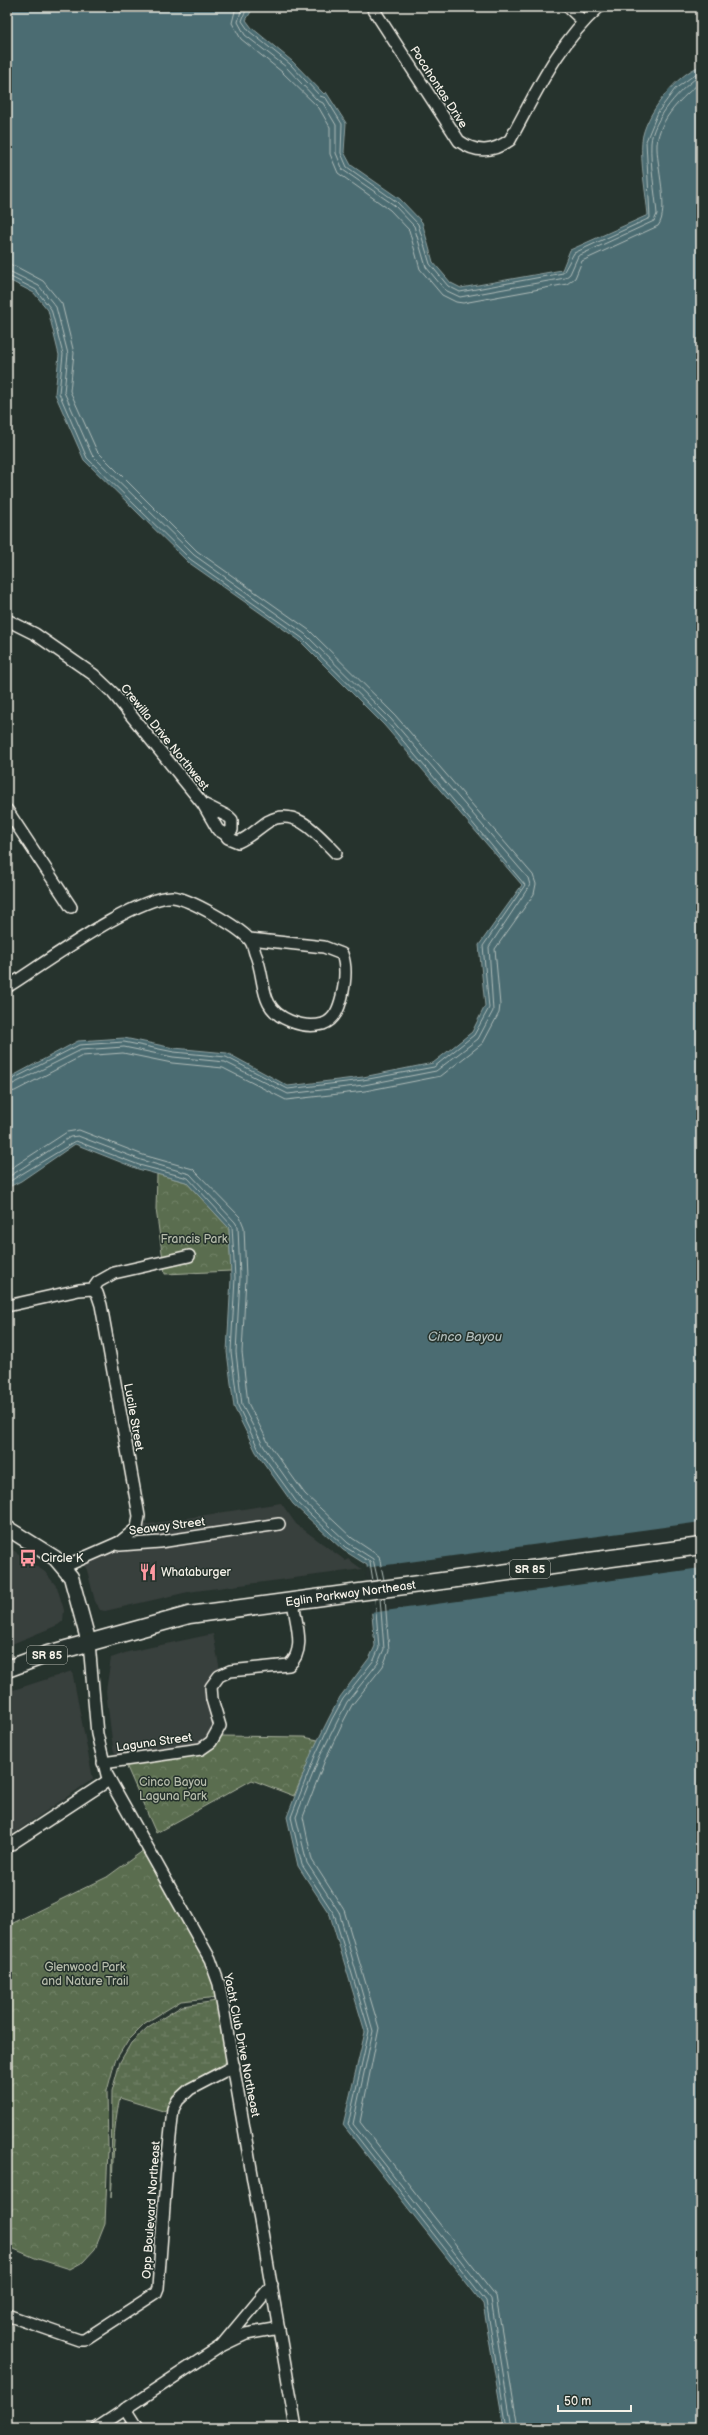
<svg xmlns="http://www.w3.org/2000/svg" width="708" height="2435" viewBox="0 0 708 2435" font-family="'Balsamiq Sans',sans-serif">
<style>
.built{fill:#393f3d}
.wetland{fill:url(#wetland-marsh);stroke:#a7af9c}
.park{fill:url(#park-crowns);stroke:#a7af9c}
.water{fill:#4b6c72;stroke:#8fa1a1}
.pier{fill:#26332d}
.lines{fill:none;stroke-linecap:round;stroke-linejoin:round}
.shore{stroke:#b0bcb9;stroke-width:1}
.minor-casing{stroke:#f4f1e8;stroke-width:14}
.major-casing{stroke:#f4f1e8;stroke-width:17}
.highway-casing{stroke:#f4f1e8;stroke-width:19}
.minor{stroke:#26332d;stroke-width:11}
.major{stroke:#26332d;stroke-width:14}
.highway{stroke:#26332d;stroke-width:16}
.labels{text-anchor:middle;stroke-width:3;stroke-linejoin:round;paint-order:stroke}
.shield{fill:#26332d;stroke:#b6b8b0;stroke-width:1}
.shield-label{font-size:11px;font-weight:bold;fill:#f4f1e8}
.street-label{font-size:12px;fill:#f4f1e8;stroke:#26332d}
.park-label{font-size:12px;fill:#b6bcab;stroke:#26332d}
.poi-label{font-size:12px;fill:#f4f1e8;stroke:#26332d;text-anchor:start}
.water-label{font-size:13px;font-style:italic;fill:#b0bcb9;stroke:#26332d}
</style>
<defs>
<pattern id="wetland-marsh" width="20" height="14" patternUnits="userSpaceOnUse"><rect width="20" height="14" fill="#5a6d4f"/><path d="M1 5h8M5 5V1M11 12h8M15 12V8" fill="none" stroke="#728268"/></pattern>
<pattern id="park-crowns" width="20" height="18" patternUnits="userSpaceOnUse"><rect width="20" height="18" fill="#5a6d4f"/><path d="M2 6a3 3 0 1 1 6 0M12 15a3 3 0 1 1 6 0" fill="none" stroke="#728268"/></pattern>
</defs>
<rect width="100%" height="100%" fill="#26332d"/>
<filter id="ink" filterUnits="userSpaceOnUse"><feTurbulence type="fractalNoise" baseFrequency=".025" numOctaves="2"/><feDisplacementMap in="SourceGraphic" scale="8" xChannelSelector="R" yChannelSelector="G"/><feConvolveMatrix kernelMatrix="1 2 1 2 8 2 1 2 1" color-interpolation-filters="sRGB"/></filter>
<g filter="url(#ink)">
<g class="built">
<polygon points="281,1503 296,1524 346,1561 348,1559 362,1569 188,1592 105,1611 100,1610 95,1601 87,1570 83,1563 116,1549 160,1547 284,1528 284,1518 134,1539 142,1525"/>
<polygon points="7,1546 45,1572 57,1587 64,1610 63,1621 58,1625 7,1646"/>
<polygon points="213,1634 220,1670 205,1688 207,1701 214,1727 207,1739 200,1744 116,1756 113,1748 106,1691 111,1658 128,1652"/>
<polygon points="72,1671 93,1779 7,1838 7,1692"/>
</g>
<path class="wetland" d="M217,2001l11,62c-24,11 -49,22 -60,46l-5,2 -43,-13c-8,31 -6,67 -9,100l1,-107 8,-29 11,-19 17,-16 34,-21z"/>
<g class="park">
<polygon points="157,1174 186,1182 229,1228 231,1271 165,1274 156,1209"/>
<polygon points="221,1736 304,1737 318,1740 294,1796 252,1780 156,1833 126,1765 183,1754"/>
<polygon points="144,1850 212,1971 219,1997 181,2001 145,2023 128,2040 115,2061 107,2091 108,2149 105,2224 95,2249 83,2262 70,2269 35,2258 7,2246 7,1926 107,1877"/>
</g>
<path class="water" d="M7,7h243l2,3 -6,10 6,8 40,33 32,33 2,-2 20,31 -2,29 7,13 49,34 22,23 11,40 18,21 10,5 101,-18 8,-20 78,-35c-2,-21 -8,-53 -6,-74 2,-25 35,-68 59,-75v2362h-197l-21,-124 -140,-179 22,-93 -35,-117 -32,-49 -11,-49 24,-63 18,-36 11,-21 30,-40 5,-11 -8,-81 -24,-15 -50,-46 -37,-52 -22,-45 -7,-55 4,-74 -2,-50 -43,-46 -48,-13 -63,-25 -54,37 -14,7v-109l71,-38 46,-3 50,10 53,5 61,33 75,-9 70,-14 39,-31 13,-26 -6,-61 43,-60 -138,-160 -85,-85 -111,-78 -104,-102 -29,-66 4,-39 -11,-45 -14,-17 -27,-14z"/>
<polygon class="pier" points="701,1522 701,1568 370,1613 365,1568"/>
<g class="lines">
<g class="shore">
<path d="M236,7l-4,16 9,16 41,33 37,36 11,19v27l8,19 52,37 19,20 11,39 22,26 14,7 7,1 104,-19 8,-6 7,-17 76,-35c12,-15 -2,-62 -1,-82 2,-25 26,-48 44,-62"/>
<path d="M242,7l-4,15 7,13 41,32 31,33 6,3 13,22v28l7,17 51,35 20,21 12,41 19,23 15,7 105,-19 5,-4 8,-18 76,-35 3,-7c-2,-23 -7,-48 -6,-71 1,-23 31,-57 50,-68"/>
<polyline points="247,7 242,21 249,31 290,64 320,96 326,98 342,124 341,153 347,167 397,202 418,224 430,264 448,286 460,292 563,273 574,253 650,218 646,141 658,112 675,89 701,70"/>
<polyline points="7,264 15,266 43,281 62,304 74,353 70,391 97,451 197,551 309,630 395,715 533,875 536,884 534,894 495,949 500,1005 499,1013 483,1043 441,1076 365,1091 286,1100 223,1068 172,1063 123,1053 82,1056 15,1091 7,1093"/>
<polyline points="7,270 39,286 56,307 68,354 64,392 92,455 194,555 305,634 391,719 528,878 530,885 489,947 493,1011 478,1039 436,1071 364,1085 288,1094 225,1062 173,1057 124,1047 81,1050 7,1087"/>
<polyline points="7,275 36,290 51,309 63,354 59,393 87,458 190,559 302,638 387,722 525,885 483,946 489,1008 474,1035 434,1067 363,1080 288,1089 226,1057 174,1052 124,1042 79,1045 7,1082"/>
<polyline points="7,1171 67,1132 79,1130 143,1155 193,1169 240,1217 244,1227 246,1278 242,1352 248,1403 269,1444 305,1494 352,1538 379,1556 384,1580"/>
<polyline points="7,1178 70,1137 78,1136 141,1160 190,1174 235,1222 238,1227 240,1278 236,1352 242,1405 264,1447 300,1498 348,1543 373,1559 378,1581"/>
<polyline points="7,1183 76,1141 139,1165 188,1178 232,1226 235,1278 231,1352 238,1406 259,1450 296,1501 345,1547 370,1562 373,1581"/>
<polyline points="380,1598 384,1649 378,1663 347,1702 319,1758 296,1817 307,1863 339,1912 373,2031 353,2124 491,2299 512,2428"/>
<polyline points="385,1598 389,1651 383,1666 352,1705 342,1724 325,1760 303,1817 312,1860 344,1910 379,2028 360,2122 496,2296 518,2428"/>
<polyline points="375,1599 379,1648 374,1660 343,1699 332,1719 315,1756 291,1817 302,1865 334,1914 369,2031 348,2125 486,2301 507,2428"/>
</g>
<g class="minor-casing">
<g id="minor">
<path d="M372,7l87,134c18,13 34,11 51,-1 26,-47 48,-97 89,-133"/>
<polyline points="568,7 583,21"/>
<polyline points="7,620 35,634 94,675 113,693 203,804 218,830 225,834 232,830 232,820 229,817 203,804"/>
<polyline points="7,810 71,907"/>
<path d="M225,834l3,4 10,4c12,-5 20,-14 31,-21 27,-15 50,15 67,32"/>
<path d="M7,987c34,-21 130,-92 166,-90 17,2 64,29 76,42 3,3 5,10 6,14 12,27 2,55 35,68 10,4 22,6 33,3 12,-4 16,-16 19,-28 3,-13 5,-29 0,-42l-18,-7 -74,-8"/>
<polyline points="93,1289 98,1282 114,1273 189,1256"/>
<polyline points="7,1306 79,1290 93,1289"/>
<polyline points="118,1543 120,1545 160,1542 279,1524"/>
<polyline points="63,1567 120,1542 137,1528 139,1516 101,1305 97,1293 93,1289"/>
<polyline points="89,1643 97,1734 107,1775 210,1959 219,1984 296,2428"/>
<path d="M103,1763l98,-14 10,-7 9,-16 -8,-27 -1,-12 8,-11 11,-5 59,-6c18,-15 6,-44 4,-64"/>
<polyline points="7,1847 109,1780"/>
<polyline points="272,2285 221,2346 246,2334 279,2328"/>
<polyline points="7,2315 79,2340 84,2340 156,2293 158,2288 167,2165 173,2109 178,2100 190,2089 234,2066"/>
<polyline points="125,2409 137,2428"/>
<polyline points="97,2428 221,2346"/>
</g>
</g>
<g class="major-casing">
<polyline id="major" points="7,1528 55,1558 71,1577 89,1643"/>
</g>
<g class="highway-casing">
<g id="highway">
<path id="s1" d="M7,1669l41,-15 141,-39 512,-69"/>
</g>
</g>
<use href="#minor" class="minor"/>
<use href="#major" class="major"/>
<use href="#highway" class="highway"/>
</g>
</g>
<defs>
<g id="bus-bare" transform="scale(1.38)"><path d="M-5-6H5V4H4V6H2V4H-2V6H-4V4H-5ZM-3.5-4V0h7V-4ZM-3.5 1.2v1.5H-2V1.2ZM2 1.2v1.5H3.5V1.2Z" fill="#ff9aa2" stroke="#26332d" stroke-width="2.5" paint-order="stroke"/></g>
<g id="restaurant-bare" transform="scale(1.38)"><path d="M-5-6h1v4h1v-4h1v4h1v-4h1v5L-1.5 .5V6h-2V.5L-5-1ZM5-6V6H3V1.5H1.5Q1.5-4 5-6Z" fill="#ff9aa2" stroke="#26332d" stroke-width="2.5" paint-order="stroke"/></g>
</defs>
<g fill-rule="evenodd">
<use href="#bus-bare" x="28" y="1558"/>
<use href="#restaurant-bare" x="148" y="1572"/>
</g>
<g class="labels">
<g class="shield">
<rect x="510" y="1560" width="40" height="18" rx="3"/>
<rect x="27" y="1646" width="40" height="18" rx="3"/>
</g>
<g class="shield-label">
<text x="530" y="1573">SR 85</text>
<text x="47" y="1659">SR 85</text>
</g>
<g class="street-label">
<text transform="translate(439 87) rotate(57)" y="4">Pocahontas Drive</text>
<text transform="translate(165 737) rotate(51)" y="4">Crewilla Drive Northwest</text>
<text transform="translate(134 1417) rotate(80)" y="4">Lucile Street</text>
<text transform="translate(167 1526) rotate(-7)" y="4">Seaway Street</text>
<text dy="4" stroke="none"><textPath href="#s1" startOffset="353">Eglin Parkway Northeast</textPath></text>
<text transform="translate(154 1742) rotate(-8)" y="4">Laguna Street</text>
<text transform="translate(242 2045) rotate(79)" y="4">Yacht Club Drive Northeast</text>
<text transform="translate(151 2210) rotate(-86)" y="4">Opp Boulevard Northeast</text>
</g>
<g class="park-label">
<text x="194" y="1243">Francis Park</text>
<text x="173" y="1786">Cinco Bayou<tspan x="173" dy="14">Laguna Park</tspan></text>
<text x="85" y="1971">Glenwood Park<tspan x="85" dy="14">and Nature Trail</tspan></text>
</g>
<g class="poi-label">
<text x="41" y="1562">Circle K</text>
<text x="161" y="1576">Whataburger</text>
</g>
<g class="water-label">
<text x="465" y="1341">Cinco Bayou</text>
</g>
</g>
<rect width="708" height="2435" fill="none" stroke="#26332d" stroke-width="24"/>
<rect x="12" y="12" width="684" height="2411" fill="none" stroke="#f4f1e8" stroke-width="1.5" filter="url(#ink)"/>
<path d="M558 2405v6h73v-6" fill="none" stroke="#f4f1e8" stroke-width="2"/>
<text x="564" y="2405" font-size="12" fill="#f4f1e8" stroke="#26332d" stroke-width="3" paint-order="stroke">50 m</text>
</svg>
